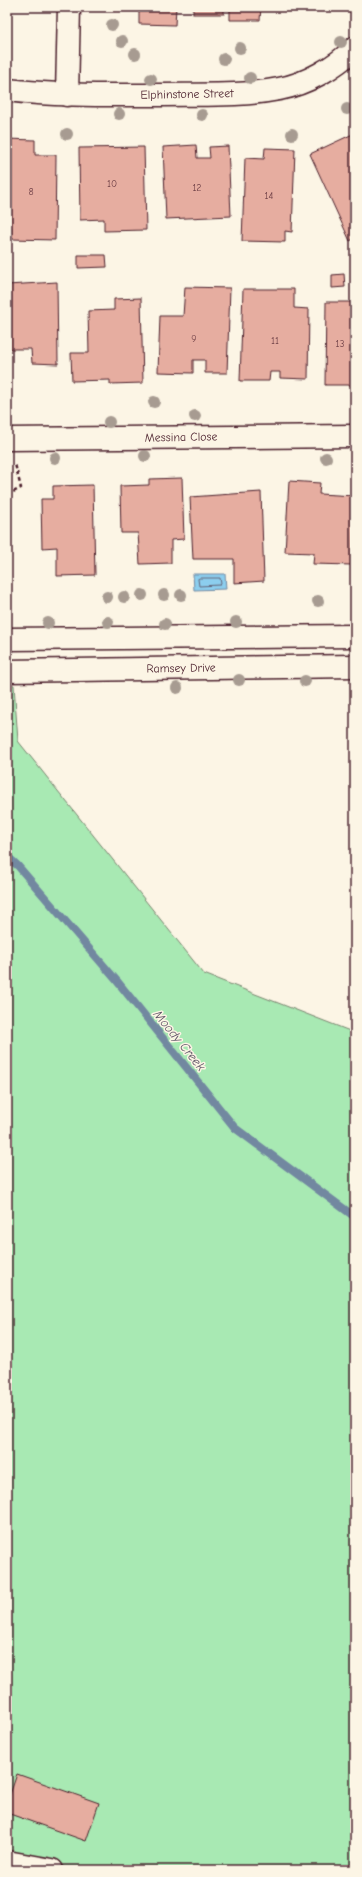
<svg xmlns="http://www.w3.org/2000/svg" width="362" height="1877" viewBox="0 0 362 1877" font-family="'Comic Neue',sans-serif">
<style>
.green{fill:#a8e9b3;stroke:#79846f}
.water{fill:#8cceee;stroke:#7288a0}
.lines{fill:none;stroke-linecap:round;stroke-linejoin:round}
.shore{stroke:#646579;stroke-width:1}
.stream{stroke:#7288a0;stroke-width:8}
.building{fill:#e6ada0;stroke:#4a1f2b}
.minor-casing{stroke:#4a1f2b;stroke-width:25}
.major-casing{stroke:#4a1f2b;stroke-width:25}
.path{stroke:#4a1f2b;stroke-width:2.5;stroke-dasharray:4 3;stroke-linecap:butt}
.minor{stroke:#fcf5e5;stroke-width:22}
.major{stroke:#fcf5e5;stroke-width:22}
.tree{fill:#a79b91}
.labels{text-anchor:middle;stroke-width:3;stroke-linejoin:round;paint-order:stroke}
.number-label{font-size:10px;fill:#714248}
.street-label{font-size:12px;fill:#4a1f2b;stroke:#fcf5e5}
.water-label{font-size:13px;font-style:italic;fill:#5e5466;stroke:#fcf5e5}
</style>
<rect width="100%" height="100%" fill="#fcf5e5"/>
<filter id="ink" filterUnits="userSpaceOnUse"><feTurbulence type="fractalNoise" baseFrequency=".025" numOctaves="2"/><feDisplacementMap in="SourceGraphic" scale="8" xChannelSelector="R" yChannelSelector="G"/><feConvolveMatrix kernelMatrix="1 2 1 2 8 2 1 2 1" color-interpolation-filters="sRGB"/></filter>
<g filter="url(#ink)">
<polygon class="green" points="7,685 14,685 18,741 204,974 355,1033 355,1870 7,1870"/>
<polygon class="water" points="193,574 225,574 226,589 194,590"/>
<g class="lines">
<polygon class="shore" points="200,578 220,578 221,584 220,585 199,586 198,579"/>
<polyline class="stream" points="7,856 18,866 117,981 235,1128 355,1217"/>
</g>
<g class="building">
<polygon points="120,7 176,7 175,25 139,24 139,11 119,10"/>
<rect x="193" y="7" width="31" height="7"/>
<polygon points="230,7 261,7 260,20 230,20"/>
<polygon points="355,133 355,238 350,241 310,154"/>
<polygon points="7,139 35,140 35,155 56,155 55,240 11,239 11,227 7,227"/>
<polygon points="196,145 197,158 210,158 209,147 228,146 231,216 166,219 163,147"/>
<polygon points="144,147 146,230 104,231 104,219 80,220 79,148"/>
<polygon points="265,148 295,149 292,232 285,231 285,242 242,241 245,158 264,159"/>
<polygon points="78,255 106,255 107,267 78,268"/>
<polygon points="344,274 345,287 332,288 332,275"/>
<polygon points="57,282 58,364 32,363 31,349 7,349 7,285"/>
<polygon points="185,287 230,288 227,373 205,373 205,360 193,360 193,373 158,372 160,316 183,316"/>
<polygon points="243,289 294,289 294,308 309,309 308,379 280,378 280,372 270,372 269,381 240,381"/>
<polygon points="141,298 143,383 110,384 110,380 72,381 71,353 89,353 88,311 114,310 114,299"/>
<polygon points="326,302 355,302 355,385 325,385"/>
<polygon points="182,478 184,539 171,540 171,563 140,564 138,533 121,533 120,486 149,485 149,479"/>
<polygon points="289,481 320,483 319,494 355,496 352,565 313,564 314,553 285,552"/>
<polygon points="93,485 95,575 57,576 57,547 42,548 41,499 53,499 53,486"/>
<polygon points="261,492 264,581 234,583 234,559 193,559 190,497"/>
<polygon points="17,1774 99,1803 86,1841 7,1813 7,1803"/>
</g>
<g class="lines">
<g class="minor-casing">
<g id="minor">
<path d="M7,90c50,6 101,5 151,5 40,-1 81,2 121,-6 28,-5 56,-22 76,-41"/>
<polyline points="67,95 69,7"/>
<polyline points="7,439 355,436"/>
<polyline points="7,1862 52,1870"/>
</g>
</g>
<g class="major-casing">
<g id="major">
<polyline points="7,639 355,636"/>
<polyline points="7,671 355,666"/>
</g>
</g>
<polyline class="path" points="7,495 21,488 15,464"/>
<use href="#minor" class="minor"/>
<use href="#major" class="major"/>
</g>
<g class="tree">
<circle cx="112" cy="25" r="6"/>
<circle cx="122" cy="41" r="6"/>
<circle cx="341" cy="42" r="6"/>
<circle cx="240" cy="48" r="6"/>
<circle cx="135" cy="54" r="6"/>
<circle cx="224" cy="59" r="6"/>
<circle cx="250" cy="78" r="6"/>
<circle cx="151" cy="79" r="6"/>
<circle cx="347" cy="109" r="6"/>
<circle cx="119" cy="114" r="6"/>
<circle cx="202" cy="115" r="6"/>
<circle cx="67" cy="134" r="6"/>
<circle cx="292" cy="134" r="6"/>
<circle cx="154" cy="402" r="6"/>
<circle cx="195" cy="416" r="6"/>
<circle cx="109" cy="422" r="6"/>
<circle cx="145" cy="456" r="6"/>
<circle cx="55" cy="458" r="6"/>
<circle cx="326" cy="458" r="6"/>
<circle cx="142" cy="595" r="6"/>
<circle cx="164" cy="595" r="6"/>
<circle cx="181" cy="595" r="6"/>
<circle cx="107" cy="597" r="6"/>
<circle cx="124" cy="597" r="6"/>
<circle cx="318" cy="601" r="6"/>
<circle cx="108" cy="622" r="6"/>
<circle cx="236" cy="622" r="6"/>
<circle cx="48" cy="623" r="6"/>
<circle cx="165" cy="624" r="6"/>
<circle cx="239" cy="680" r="6"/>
<circle cx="305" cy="681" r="6"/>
<circle cx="177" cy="688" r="6"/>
</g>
</g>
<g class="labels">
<g class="number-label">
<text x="112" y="187">10</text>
<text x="197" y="191">12</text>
<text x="31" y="195">8</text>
<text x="269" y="199">14</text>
<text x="194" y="342">9</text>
<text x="275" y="344">11</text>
<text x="340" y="347">13</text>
</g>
<g class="street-label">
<text transform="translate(187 94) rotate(-1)" y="4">Elphinstone Street</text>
<text transform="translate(181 437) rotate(-1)" y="4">Messina Close</text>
<text transform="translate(181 668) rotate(-1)" y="4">Ramsey Drive</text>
</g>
<g class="water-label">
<text transform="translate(180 1040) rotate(51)" y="5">Moody Creek</text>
</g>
</g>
<rect width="362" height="1877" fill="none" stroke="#fcf5e5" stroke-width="24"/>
<rect x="12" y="12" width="338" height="1853" fill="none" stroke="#4a1f2b" stroke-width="1.5" filter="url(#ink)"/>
</svg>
